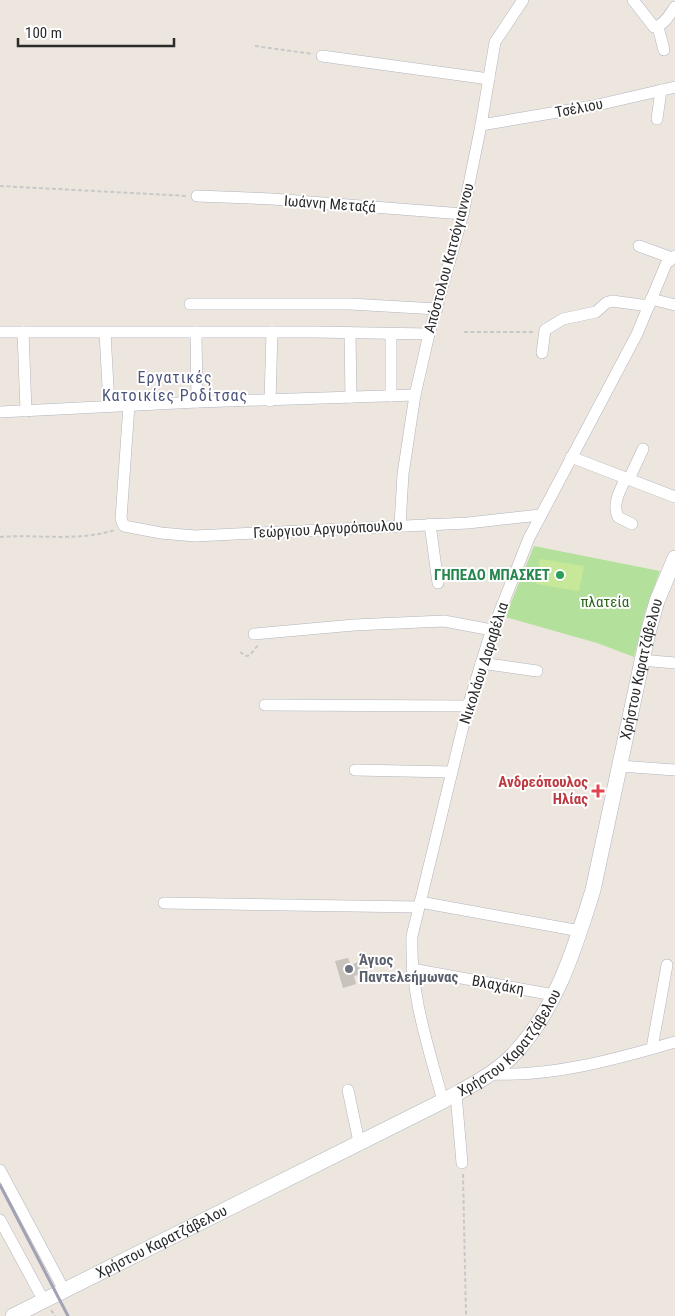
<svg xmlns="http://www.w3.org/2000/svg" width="675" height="1316" viewBox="0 0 675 1316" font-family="'Roboto Condensed',sans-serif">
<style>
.green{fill:#b3e19c}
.pitch{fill:#c6e898}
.building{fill:#c8c3bd}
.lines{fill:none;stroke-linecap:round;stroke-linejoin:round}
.street-casing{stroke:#b1b4be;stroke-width:12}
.secondary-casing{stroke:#b1b4be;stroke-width:16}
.path{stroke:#c8c8c8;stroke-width:2;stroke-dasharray:4 2.5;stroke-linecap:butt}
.street{stroke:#fff;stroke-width:11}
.secondary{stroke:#fff;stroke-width:15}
.rail{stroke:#a1a3b5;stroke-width:3}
.leisure-dot{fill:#2e9e5b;stroke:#fff;stroke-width:2}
.health-dot{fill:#e0444e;stroke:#fff;stroke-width:2}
.worship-dot{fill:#6b7280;stroke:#fff;stroke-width:2}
.labels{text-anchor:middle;stroke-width:4;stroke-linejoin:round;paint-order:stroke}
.street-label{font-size:15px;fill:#2b2b2b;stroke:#fff}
.leisure-label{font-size:15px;font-weight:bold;fill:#27864d;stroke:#fff;text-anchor:end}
.park-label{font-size:15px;fill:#2c671c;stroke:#fff}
.health-label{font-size:15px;font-weight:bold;fill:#be3a42;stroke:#fff;text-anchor:end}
.worship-label{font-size:15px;font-weight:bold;fill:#5b616d;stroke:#fff;text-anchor:start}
.neighbourhood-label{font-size:16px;letter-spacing:1px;fill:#4c557b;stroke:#fff}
</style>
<rect width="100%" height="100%" fill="#ede6de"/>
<polygon class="green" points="534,546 660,571 645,612 634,657 597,643 505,617"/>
<polygon class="pitch" points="540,559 584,566 579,591 536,584"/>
<polygon class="building" points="348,958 351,965 358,962 361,974 354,976 356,984 343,988 335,961"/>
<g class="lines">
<g class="street-casing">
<g id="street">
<path d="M633,0l21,27c10,-1 16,-13 21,-20"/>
<polyline points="658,27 664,50"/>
<polyline points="322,56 489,79"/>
<polyline points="657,119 661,90"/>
<polyline points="481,125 593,106 675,87"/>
<polyline points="197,196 272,199 463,214"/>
<polyline points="639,246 672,258"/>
<polyline points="651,299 675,305"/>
<polyline points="190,304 350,304 437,309"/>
<polyline points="0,332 315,332 429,334"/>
<polyline points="23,332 26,411"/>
<polyline points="196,332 197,402"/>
<polyline points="105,333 109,405"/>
<polyline points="350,333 351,397"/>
<polyline points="391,334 391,396"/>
<polyline points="542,353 545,330 563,319 596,312 606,303 612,301 649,306"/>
<polyline points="270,401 272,332"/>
<polyline points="129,405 121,519 124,526 161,533 195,536 468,523 540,515"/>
<polyline points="0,412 197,402 415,395"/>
<polyline points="571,457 675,497"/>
<path d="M626,478c-6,12 -14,26 -8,39l14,7"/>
<polyline points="629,479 643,449"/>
<polyline points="430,524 438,583"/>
<polyline points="400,525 403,474 415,395 429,334 463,214 481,125 495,42 523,0"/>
<polyline points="254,634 354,625 444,621 492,630"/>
<polyline points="641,660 675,663"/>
<polyline points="481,663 537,671"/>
<polyline points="265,705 468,706"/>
<polyline points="619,766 675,770"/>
<polyline points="355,770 451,772"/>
<polyline points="420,902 580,931"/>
<polyline points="164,903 418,907"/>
<polyline points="412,969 554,995"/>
<polyline points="652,1048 667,965"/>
<path d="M491,1074c61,3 126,-15 184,-32"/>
<polyline points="348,1090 359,1142"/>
<polyline points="456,1094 462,1163"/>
<path d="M443,1101c-15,-55 -33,-107 -31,-165l56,-230 20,-65 41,-103 108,-204 29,-70 9,-8"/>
<polyline points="0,1170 64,1290"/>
<polyline points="0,1220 44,1301"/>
</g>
</g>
<g class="secondary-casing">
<g id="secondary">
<path id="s1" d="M13,1316l430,-215c23,-13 49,-25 68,-44 44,-44 64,-109 82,-167l55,-257 9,-32 18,-43"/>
</g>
</g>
<g class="path">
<polyline points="255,46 313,54"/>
<polyline points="0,186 188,196"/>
<polyline points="464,332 535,332"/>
<path d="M0,537c39,-3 76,5 115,-7"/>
<polyline points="240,652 246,656 250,655 258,645"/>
<polyline points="463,1174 466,1316"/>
<polyline points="51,1310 55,1316"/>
</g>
<use href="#street" class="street"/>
<use href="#secondary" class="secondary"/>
<polyline class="rail" points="0,1185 68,1316"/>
</g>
<circle class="leisure-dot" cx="560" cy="575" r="5"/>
<path class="health-dot" d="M595.5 783.5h5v5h5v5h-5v5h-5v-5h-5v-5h5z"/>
<circle class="worship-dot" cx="349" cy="969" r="5"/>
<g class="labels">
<g class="street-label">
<text transform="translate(579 108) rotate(-11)" y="5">Τσέλιου</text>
<text transform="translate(330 204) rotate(4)" y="5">Ιωάννη Μεταξά</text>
<text transform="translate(449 258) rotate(-75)" y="5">Απόστολου Κατσόγιαννου</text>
<text transform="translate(328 529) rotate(-3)" y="5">Γεώργιου Αργυρόπουλου</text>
<text transform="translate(484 663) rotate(-72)" y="5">Νικολάου Δαραβέλια</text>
<text dy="5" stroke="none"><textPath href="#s1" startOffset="976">Χρήστου Καρατζάβελου</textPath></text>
<text transform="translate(498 985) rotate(10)" y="5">Βλαχάκη</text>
<text dy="5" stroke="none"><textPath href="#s1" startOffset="571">Χρήστου Καρατζάβελου</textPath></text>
<text dy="5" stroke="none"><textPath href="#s1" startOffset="166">Χρήστου Καρατζάβελου</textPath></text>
</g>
<g class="leisure-label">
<text x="550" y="580">ΓΗΠΕΔΟ ΜΠΑΣΚΕΤ</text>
</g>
<g class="park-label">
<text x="605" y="607">πλατεία</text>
</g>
<g class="health-label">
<text x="588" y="787">Ανδρεόπουλος<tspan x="588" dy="17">Ηλίας</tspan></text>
</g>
<g class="worship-label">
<text x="359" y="965">Άγιος<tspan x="359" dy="17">Παντελεήμωνας</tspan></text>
</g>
<g class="neighbourhood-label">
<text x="175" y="383">Εργατικές<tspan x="175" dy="18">Κατοικίες Ροδίτσας</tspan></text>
</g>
</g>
<path d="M18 38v8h156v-8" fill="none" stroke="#2b2b2b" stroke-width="2.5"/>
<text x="25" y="38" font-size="15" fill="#2b2b2b" stroke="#ffffff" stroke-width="4" paint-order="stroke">100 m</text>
</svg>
